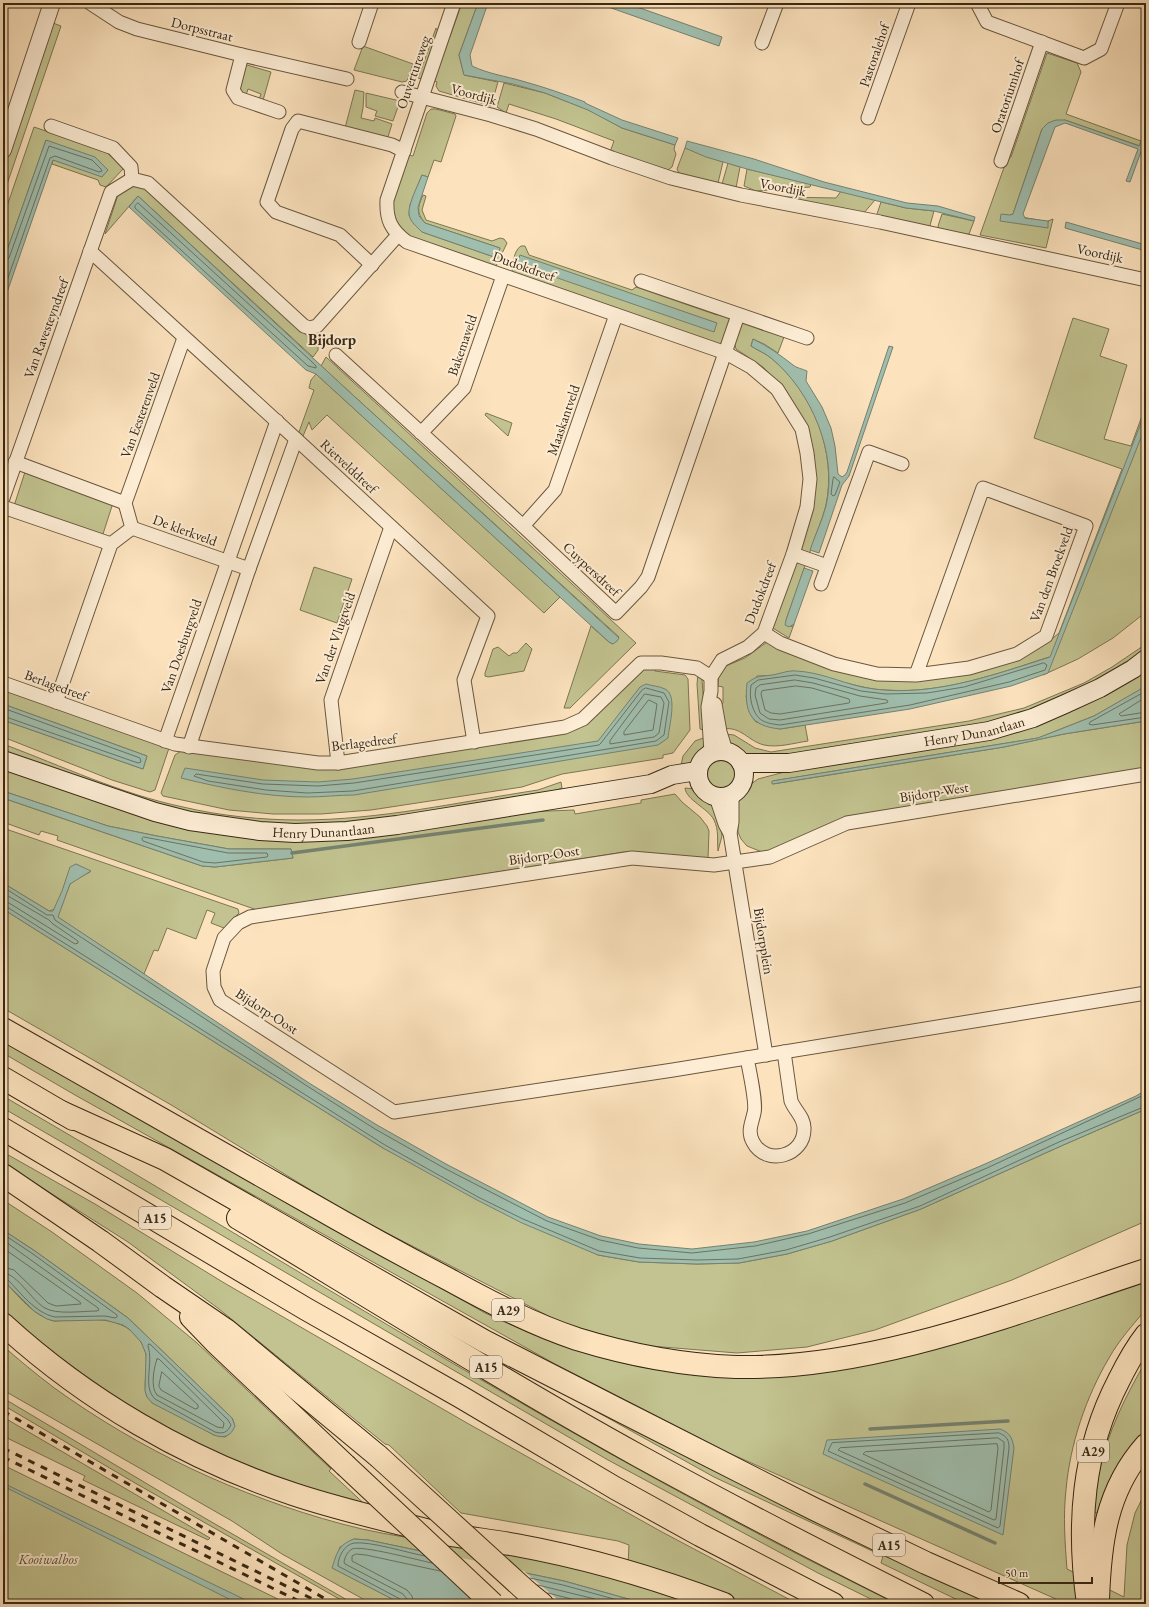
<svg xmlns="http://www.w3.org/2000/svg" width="1149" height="1607" viewBox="0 0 1149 1607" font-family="'EB Garamond',serif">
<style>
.green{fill:#c2c390;stroke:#7d7652;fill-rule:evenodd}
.water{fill:#a0beae;stroke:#768270}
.pier{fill:#fce3be}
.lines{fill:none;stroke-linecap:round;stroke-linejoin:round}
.shore{stroke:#6c7360;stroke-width:1}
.stream{stroke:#768270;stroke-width:3.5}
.minor-casing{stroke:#69573e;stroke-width:15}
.tertiary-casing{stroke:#69573e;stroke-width:18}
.secondary-casing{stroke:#382813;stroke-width:20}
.motorway-casing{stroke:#382813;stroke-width:24}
.minor{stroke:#fdedd5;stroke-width:13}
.tertiary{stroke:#fdedd5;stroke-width:16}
.secondary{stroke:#fdedd5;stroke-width:18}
.motorway{stroke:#fce3be;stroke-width:22}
.rail{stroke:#382813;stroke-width:3;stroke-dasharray:7 7;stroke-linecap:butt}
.motorway-bridge-casing{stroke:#382813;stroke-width:24;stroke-linecap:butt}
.motorway-bridge{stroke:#fce3be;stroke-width:22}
.labels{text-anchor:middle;stroke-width:4;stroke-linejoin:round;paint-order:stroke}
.shield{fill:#fdedd5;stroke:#73634d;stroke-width:1}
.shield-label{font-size:13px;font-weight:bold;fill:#382813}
.street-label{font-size:14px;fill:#382813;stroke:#fdedd5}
.park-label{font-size:14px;font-style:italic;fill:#5a4f32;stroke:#fdedd5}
.neighbourhood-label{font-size:15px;font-weight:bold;fill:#382813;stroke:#fdedd5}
</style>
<rect width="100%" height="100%" fill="#fce3be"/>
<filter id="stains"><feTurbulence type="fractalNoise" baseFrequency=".005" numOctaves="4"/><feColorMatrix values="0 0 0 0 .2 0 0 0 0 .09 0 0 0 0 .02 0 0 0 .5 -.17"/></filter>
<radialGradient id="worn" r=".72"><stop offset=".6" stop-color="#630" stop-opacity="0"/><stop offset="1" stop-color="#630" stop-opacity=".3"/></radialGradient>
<g class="green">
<polygon points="462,3 478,3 459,55 464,75 498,82 491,106 439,91 436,86 437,82 434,81"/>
<polygon points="53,23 61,26 3,196 3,170"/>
<polygon points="436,28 439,33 422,79 418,78"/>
<polygon points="363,46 413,64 407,81 402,82 354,70"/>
<polygon points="1047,53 1077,63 1081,72 1066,114 1141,141 1140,146 1065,120 1042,129 1013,214 1010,215 1049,222 1048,221 1053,219 1046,248 980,235 1007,159 1011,157"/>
<polygon points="247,65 271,72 262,104 258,102 261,94 248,89 245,98 238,92 242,70"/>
<polygon points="504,83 545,93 589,110 622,128 675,145 674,149 676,154 672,167 668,170 610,152 614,141 556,119 509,104 506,113 497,107"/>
<polygon points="355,90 364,92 363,108 361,118 374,121 375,118 392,124 387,140 345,128"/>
<polygon points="366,93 400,101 393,121 375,116 377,111 366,107"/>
<path d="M431,109h5l19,5 1,2 -15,46 -7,-2 -6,17 -6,-2 -12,30 -1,10 13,17 75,26 3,-10 -75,-25c-9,-11 -7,-16 -2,-28l3,1 -4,14 4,10 66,21 8,-3 4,1 3,4 -11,23 -89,-31c-5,-5 -11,-10 -13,-17 -6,-18 8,-46 15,-63l4,1 14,-43z"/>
<polygon points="34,127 105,151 124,168 106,187 100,185 98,180 52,164 53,160 46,140 3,262 3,218"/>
<polygon points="685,148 723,162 718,183 679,173 677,169"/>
<polygon points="728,163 740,167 736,188 722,184"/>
<polygon points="747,169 811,184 810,187 756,191 744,186"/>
<polygon points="130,185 144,186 318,346 318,350 313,357 138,196 105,234 119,192"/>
<polygon points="841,191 875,200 863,214 783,197 836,198"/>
<polygon points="881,202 906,208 934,211 929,229 876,217"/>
<polygon points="942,214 974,221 969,234 962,235 940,231 938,226"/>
<path d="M521,246h4l4,9 103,35 4,-3 81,28 5,-2 8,5v4l-9,23 -209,-72c1,-8 1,-22 9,-27zM520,256l196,67 -199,-59z"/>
<path d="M1073,318l36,11 -9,27 27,9 -23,74 27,7 15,-41v207l-33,26 -35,21 -35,16 6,-18c-52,17 -107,37 -163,33 -15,0 -30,-5 -45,-8 -27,-4 -57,-8 -84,-6l-11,20 6,21 4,5 24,7 25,-4 3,16c-14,2 -30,7 -44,4 -16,-4 -23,-19 -41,-16l-3,-23 3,-3v-16l-5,-1 1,-15 9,-6 17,-7 22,-16 99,36 137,-16 43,-18 13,-11 63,-164 -88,-31z"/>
<path d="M743,321l16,3v5l25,8 -6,16 -14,-9 -11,-5 -2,7c6,4 14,7 20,12 42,34 66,94 55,147 -3,13 -9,26 -13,38 -9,26 -18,52 -27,77l6,7 2,-3 -5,14 -18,-11 44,-143 -1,-29 -9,-34 -20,-32 -22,-22 -27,-18 -2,-8 4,-15z"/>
<polygon points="326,357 636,643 570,708 564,708 591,626 609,642 613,644 619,637 355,397 321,366"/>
<polygon points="316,374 560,597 544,613 327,415 312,430 309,422 303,436 299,432 314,390 309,388 311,380"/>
<polygon points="486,413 512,423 508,436 485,415"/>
<polygon points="25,472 113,503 102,537 14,506"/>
<polygon points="314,567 352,579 337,623 300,610"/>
<polygon points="526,643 532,649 524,671 488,677 485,676 485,673 493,649 498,647 509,656 513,653 517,653"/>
<polygon points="1146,644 1146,651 1087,688 998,722 780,757 744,755 730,744 725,734 734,735 755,748 771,752 969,721 1024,708 1084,683 1112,667"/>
<polygon points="655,667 655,671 685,675 688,679 690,730 673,753 663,755 663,758 562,774 522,787 371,810 321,814 273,814 229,810 163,796 161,793 175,755 181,751 318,767 570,730 640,670"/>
<polygon points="1146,668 1146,686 1142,689 1094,716 1038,738 773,781 772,783 773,784 1004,747 1064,734 1146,721 1146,769 846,817 770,850 762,852 747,846 741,839 738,832 738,798 746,788 758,779 800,768 967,741"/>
<polygon points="698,674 702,680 706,731 700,729 697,684"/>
<polygon points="3,688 169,748 155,790 150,792 112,780 3,737 3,720 143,769 147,756 3,704"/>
<path d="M706,737c0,9 -6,23 -14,27 -3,1 -8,1 -11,1l2,-9 12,-15z"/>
<path d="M3,744c59,22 118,50 180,63 38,9 79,13 117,13 80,0 159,-18 238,-30l23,-8 1,6 -20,7 -161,26 -96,5 -105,-13 -177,-59z"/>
<circle cx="721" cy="773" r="15"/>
<polygon points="3,766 291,840 525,812 574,810 575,814 641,803 641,800 675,794 682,802 700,817 707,826 709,831 708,858 694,859 624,852 257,910 57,840 58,836 41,831 39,835 3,822 3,798 202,866 215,867 293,858 291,849 229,849 157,836 108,826 3,791"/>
<path d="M685,788l9,1 18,14 9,26 1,7 -4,15c-1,-11 1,-21 -4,-31 -6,-12 -28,-20 -29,-32z"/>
<polygon points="3,828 238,909 239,913 224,928 211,923 215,913 207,910 196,939 167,928 158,951 154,950 144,974 57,917 70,884 73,881 90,872 76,864 55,909 49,911 3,883"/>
<polygon points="3,909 383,1148 598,1255 639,1262 697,1264 739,1263 787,1254 832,1241 921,1209 1061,1146 1146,1109 1146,1221 1012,1280 875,1330 807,1347 737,1353 638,1345 562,1323 350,1214 173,1106 3,1008"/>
<path d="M3,1039l482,274c56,26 113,48 174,57 30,5 61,5 91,7l396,-100v32c-13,16 -27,31 -37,49 -23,39 -39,86 -43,132 -3,26 -1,53 1,79l57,28 3,-52 8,-32 11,-22v113h-79l-338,-151 -174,-89 -480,-269 -72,-42z"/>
<path d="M3,1096c206,120 407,246 615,362 91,51 185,100 279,146h-16l-63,-31 -210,-113 -605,-352z"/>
<polygon points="3,1152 95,1204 226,1284 467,1423 662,1532 798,1604 743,1604 726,1597 628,1564 629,1545 618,1541 461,1513 389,1445 385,1444 219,1309 128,1242 3,1163"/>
<path d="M3,1200l49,32 85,61 60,50 134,126 -2,2 43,40c-69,-25 -140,-47 -204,-83 -59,-33 -114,-73 -165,-117v-31c15,15 30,36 51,41 28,-1 65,-8 84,17 4,5 7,10 8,16 3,15 -4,29 1,43l67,38 11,2c7,-4 12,-11 7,-19l-104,-100 -93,-67 -32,-21z"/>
<path d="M3,1346c16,14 33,28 50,41 87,63 185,109 289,137 55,15 114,19 171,30 63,12 125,31 186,50h-53l-82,-23 -196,-41 -14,-1 -14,8 -7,21 69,36h-30l-90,-50 -50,-33 -229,-131z"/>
<polygon points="485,1347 1005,1604 966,1604 881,1563 883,1556 714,1477 572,1398"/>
<path d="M1146,1361v68l-24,29 -18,35 -7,20 -4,-1c2,-13 3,-26 6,-39 8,-40 27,-78 47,-112z"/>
<polygon points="3,1398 196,1513 354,1604 348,1604 135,1483 3,1405"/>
<polygon points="3,1417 210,1538 208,1540 83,1480 85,1476 3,1436"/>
<polygon points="3,1465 288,1604 3,1604"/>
</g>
<g class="water">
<path d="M478,3h10l-18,52 2,11c17,8 33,10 50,15 22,6 42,13 63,21v1l37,17 56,18 -3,7 -53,-17 -34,-18 -43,-17 -32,-9 -49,-9 -5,-20z"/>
<polygon points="597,3 626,3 722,37 719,46"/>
<polygon points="1056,120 1065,120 1139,146 1146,128 1146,138 1130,182 1126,181 1138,149 1065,123 1055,127 1023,214 1025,218 1048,221 1048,228 1000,221 1001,214 1010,215 1013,214 1042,129 1048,123"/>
<polygon points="46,140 95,157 108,170 102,177 53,160 3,304 3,262"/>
<polygon points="687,141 754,159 824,182 907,203 938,206 975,217 974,221 934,211 906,208 747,169 706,157 685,148"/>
<path d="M422,175l6,2 -10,30 1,9 6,7 75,25 -3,10 -75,-26c-5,-5 -12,-10 -13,-18 -1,-10 9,-29 13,-39z"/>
<polygon points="138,196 355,397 619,638 617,641 613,644 609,642 316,374 306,370 129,207"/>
<polygon points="1066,222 1146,245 1146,251 1065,228"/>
<polygon points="520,255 717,323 714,332 517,264"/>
<path d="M753,339c15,7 27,16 40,26 3,3 10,4 14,6l-1,10 16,26 9,21 4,18 3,28 4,3 3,-2 2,-3 42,-126 4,1 -44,129 -7,9 -23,68 -9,-3c5,-15 12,-29 16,-44 12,-52 -14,-114 -55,-148 -6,-5 -14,-8 -20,-12z"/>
<path d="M1146,410v15l-98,248 -37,13 -101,23 -130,20c-30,-3 -36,-17 -33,-46 11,-8 12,-6 25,-8 8,-1 16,-5 24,-4 23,1 44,11 66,16 63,13 128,-11 188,-30z"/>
<polygon points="804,568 813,571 794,624 789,627 785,625 786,620"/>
<path d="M646,684c6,2 13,2 19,5 13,6 4,37 3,49l-10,7 -304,50c-16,0 -31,2 -46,2 -43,0 -86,-9 -127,-19l4,-10 78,12 55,2 35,-3 245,-38 42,-54z"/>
<polygon points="1146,686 1146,690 1144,692 1146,694 1146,721 1064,734 1004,747 772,784 772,781 1038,738 1094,716"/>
<polygon points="3,704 147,756 143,769 3,720"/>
<polygon points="3,791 108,826 157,836 229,849 291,849 293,858 215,867 202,866 3,798"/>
<polygon points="76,864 91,871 70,884 58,917 309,1083 377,1125 446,1164 548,1217 601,1236 639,1244 692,1249 754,1242 807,1231 903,1199 985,1164 1136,1096 1146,1090 1146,1109 1061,1146 921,1209 832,1241 787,1254 739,1263 697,1264 639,1262 598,1255 522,1223 477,1200 383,1148 3,909 3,883 49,911 53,911 62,891 70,867"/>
<path d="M3,1230l32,21 93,67 104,100 3,8c-4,10 -11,13 -21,9l-62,-32 -5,-6 -2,-6 1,-37 -5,-12 -12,-13 -6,-4 -18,-5 -51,1 -7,-2 -13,-8 -31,-31z"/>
<path d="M1000,1429c10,4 12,8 14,19l-11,87 -180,-81 4,-14z"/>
<polygon points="3,1483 254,1604 239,1604 3,1486"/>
<path d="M354,1539l14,1 196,41 82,23h-244l-70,-36c5,-15 6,-23 22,-29z"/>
</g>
<polygon class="pier" points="418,1549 524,1571 563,1604 478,1604"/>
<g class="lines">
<g class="shore">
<polygon points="138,203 310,360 316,366 316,368 308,366 135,208 135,206"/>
<polyline points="3,261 6,260 9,258 49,146 92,160 101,169 102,171 99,172 55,156 50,158 3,292"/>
<polygon points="834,477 840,482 835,495 833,496 831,494 833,479"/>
<path d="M1044,663l3,2 -2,5 -36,12 -99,23 -130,20c-16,-2 -23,-4 -28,-20 -2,-7 -2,-13 -1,-20l7,-5 37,-5 19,3 47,13 25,3 41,-1 37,-6z"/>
<polygon points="795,680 813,683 860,696 887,700 888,702 886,703 780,720 769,719 760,713 755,695 756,688 760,685"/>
<polygon points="796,686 812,688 849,699 850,702 849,703 780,714 771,713 765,710 761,694 762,691"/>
<polygon points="646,688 664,693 669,702 664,735 656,741 353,791 307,793 266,790 208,781 194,776 196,774 263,784 318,786 354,783 406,775 599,745 601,743 642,690"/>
<polyline points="1146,691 1090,722 1089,724 1092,725 1146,717"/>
<polygon points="645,694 661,697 664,703 659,733 654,737 610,744 610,741"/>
<polyline points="1146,697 1119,714 1121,716 1146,712"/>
<polygon points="649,700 657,704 653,730 624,735 624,732"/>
<polyline points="3,708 140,758 141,762 138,763 3,716"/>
<polygon points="144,837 228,853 267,853 268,856 267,857 215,863 203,862 143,841 142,839"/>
<polyline points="3,887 47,915 53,915 55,920 61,924 307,1086 375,1129 444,1168 547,1221 600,1240 638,1248 692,1253 755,1246 808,1234 905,1203 987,1168 1146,1094"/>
<polyline points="3,893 49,920 53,924 78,941 78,943 75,944 9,903 3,901"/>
<polyline points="3,906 7,907 385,1145 478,1197 523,1219 599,1251 640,1258 697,1260 738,1259 786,1250 830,1237 920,1206 1059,1142 1146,1106"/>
<path d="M3,1234l30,20 84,61v2l-2,1 -10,-2 -50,1c-20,-4 -34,-24 -48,-38l-4,-1"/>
<path d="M3,1240l95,68 1,2 -2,1c-14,0 -41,4 -52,-3 -13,-7 -28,-35 -42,-35"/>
<polyline points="3,1248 80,1302 81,1304 56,1306 48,1303 14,1270 3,1267"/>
<path d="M149,1344l2,1 77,75 3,5c-4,8 -8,9 -16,7l-60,-33c-13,-13 -1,-35 -7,-53z"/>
<path d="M157,1359h2l65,64 -1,5 -6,-1 -60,-32c-7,-8 -3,-28 0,-36z"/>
<polygon points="162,1372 198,1405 198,1408 195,1409 161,1390 159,1386"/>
<path d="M999,1433c8,3 10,7 10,15l-9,78 -2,2 -170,-77 4,-8z"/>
<polygon points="998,1438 1004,1442 1004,1448 996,1519 994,1520 838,1450 840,1448"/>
<polygon points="997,1444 998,1448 991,1510 989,1512 863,1454 865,1452"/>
<polyline points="530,1578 563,1585 632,1604"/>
<polyline points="538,1585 615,1604"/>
<polyline points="548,1593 591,1604"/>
<path d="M403,1604l-3,-5 -62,-33c0,-9 6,-21 16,-23 16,-2 54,10 71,13"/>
<path d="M408,1604l-1,-5 -4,-5 -58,-30 -1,-2c1,-5 3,-10 8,-13 10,-4 65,11 80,14"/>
<polyline points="414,1604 412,1596 407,1590 352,1561 352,1556 356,1554 366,1555 440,1571"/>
</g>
<g class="stream">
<polyline points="292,853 543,820"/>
<polyline points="870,1429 1008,1421"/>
<polyline points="865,1484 995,1543"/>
</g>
<g class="minor-casing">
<g id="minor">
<polyline points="90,3 119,22 137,29 242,55 347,79"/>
<path d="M454,3l-67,197c-1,20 4,30 20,42l319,111 25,14 26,22 25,40 5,24 3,26 -3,28 -14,47 -29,79 -16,14 -26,13 -11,17v14l-3,16 3,45"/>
<polyline points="977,3 987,22 1084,58 1101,49 1118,3"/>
<polyline points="359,42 372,3"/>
<polyline points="762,43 777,3"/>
<polyline points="242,55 233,90 238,98 279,112"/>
<polyline points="402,92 491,115 536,129 612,158 671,178 741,195 880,222 1146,280"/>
<polyline points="868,118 909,3"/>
<polyline points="51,126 113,148 131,167 132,179 148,183 304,326 310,328 317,326 398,235"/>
<polyline points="1001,161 1042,42"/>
<polyline points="90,251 296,439 488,616 464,680 474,742"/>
<polyline points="372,265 340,235 276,212 267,202 292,129 298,121 392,145 404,151"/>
<polyline points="641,281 807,338"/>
<polyline points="336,355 523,526 616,613 641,587 648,577 738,315"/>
<polyline points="421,433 464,388 503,276"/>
<polyline points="15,462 125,503"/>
<polyline points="3,498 111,192 132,179"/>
<polyline points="3,507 111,544"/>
<polyline points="523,526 555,490 616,315"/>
<polyline points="132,528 249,569"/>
<polyline points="793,554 827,566"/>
<polyline points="821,584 869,452 902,464"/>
<polyline points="764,633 780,643 834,664 877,674 916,675 969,668 1017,654 1046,636 1086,526 983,488 916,675"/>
<polyline points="3,683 175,744 318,763 338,763 565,727 583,719 641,663 661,663 697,668 711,677"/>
<polyline points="56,702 111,544 132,528 125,503 184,338"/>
<polyline points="715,704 720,732 726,751"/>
<polyline points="165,741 277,421"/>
<polyline points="189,747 249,569 296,439"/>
<polyline points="338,763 331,700 391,527"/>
<polyline points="1146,774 847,823 770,857 714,865 632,858 250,917 238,923 224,938 213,971 214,987 220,1000 394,1112 673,1070 1146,993"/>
<polyline points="732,794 732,822 730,833 766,1055"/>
<polyline points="716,797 725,824 730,833"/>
<path d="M747,1058c2,11 10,46 7,55 -2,10 -7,18 -1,29 13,25 52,14 51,-14 0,-11 -9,-17 -13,-27l-7,-49"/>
</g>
</g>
<g class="tertiary-casing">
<polyline id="tertiary" points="3,150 52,3"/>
</g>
<g class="secondary-casing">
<g id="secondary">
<circle cx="721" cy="774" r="23"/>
<path id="s1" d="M3,760l152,52 35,9 70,10 35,2 52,-2 50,-6 254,-41 21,-9 25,-4"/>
<path id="s2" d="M741,763h48l200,-32 44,-13 32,-14 35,-16 33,-19 13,-10"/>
</g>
</g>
<g class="motorway-casing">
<g id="motorway">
<path d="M3,1029c101,57 202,115 303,172 47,27 94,53 142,78 42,23 84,45 129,60 52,16 105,26 159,28 136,3 282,-55 410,-97"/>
<polyline points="3,1078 73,1119"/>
<polyline points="61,1112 165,1159 484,1341 619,1410 814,1509 926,1563 1019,1604"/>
<polyline points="3,1129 306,1309 461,1397 615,1488 700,1535 833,1604"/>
<polyline points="3,1175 100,1241 163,1287 226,1330 378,1456"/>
<path d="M238,1218c133,80 265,163 401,238 93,51 188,100 284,148"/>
<polyline points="191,1317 215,1342 345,1465"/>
<path d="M3,1324c83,76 184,135 290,170 45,15 92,26 137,37 28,6 58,9 86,14 71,13 140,33 208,59"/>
<polyline points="526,1591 542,1604"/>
<path d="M1098,1600c2,-58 8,-110 48,-155"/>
<path d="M1088,1604c-11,-79 -6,-153 31,-224 8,-16 16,-31 27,-45"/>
</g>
</g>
<use href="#minor" class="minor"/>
<use href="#tertiary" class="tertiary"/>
<use href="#secondary" class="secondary"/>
<use href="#motorway" class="motorway"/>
<g class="rail">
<polyline points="3,1411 334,1604"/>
<polyline points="3,1448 323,1604"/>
<polyline points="3,1457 305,1604"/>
</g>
<g class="motorway-bridge-casing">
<g id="motorway-bridge">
<polyline points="378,1456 526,1591"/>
<polyline points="345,1465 493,1604"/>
</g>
</g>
<use href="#motorway-bridge" class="motorway-bridge"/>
</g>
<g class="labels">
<g class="shield">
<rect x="139" y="1207" width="32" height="22" rx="3"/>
<rect x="492" y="1299" width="32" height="22" rx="3"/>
<rect x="470" y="1356" width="32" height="22" rx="3"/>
<rect x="1077" y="1440" width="32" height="22" rx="3"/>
<rect x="873" y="1534" width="32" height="22" rx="3"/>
</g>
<g class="shield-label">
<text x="155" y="1223">A15</text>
<text x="508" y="1315">A29</text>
<text x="486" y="1372">A15</text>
<text x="1093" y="1456">A29</text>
<text x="889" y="1550">A15</text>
</g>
<g class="street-label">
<text transform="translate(202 29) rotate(14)" y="5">Dorpsstraat</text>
<text transform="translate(874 55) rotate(-71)" y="5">Pastoralehof</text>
<text transform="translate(413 72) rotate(-71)" y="5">Ouvertureweg</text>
<text transform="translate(474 94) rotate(15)" y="5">Voordijk</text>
<text transform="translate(1007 96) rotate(-71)" y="5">Oratoriumhof</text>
<text transform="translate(783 187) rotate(11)" y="5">Voordijk</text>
<text transform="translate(1100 253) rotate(12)" y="5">Voordijk</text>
<text transform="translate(524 266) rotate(19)" y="5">Dudokdreef</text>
<text transform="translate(46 328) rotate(-70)" y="5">Van Ravesteyndreef</text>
<text transform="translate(462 345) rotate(-71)" y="5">Bakemaveld</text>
<text transform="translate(140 415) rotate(-70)" y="5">Van Eesterenveld</text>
<text transform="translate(563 420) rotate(-71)" y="5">Maaskantveld</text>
<text transform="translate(349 466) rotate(43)" y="5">Rietvelddreef</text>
<text transform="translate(185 530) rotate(20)" y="5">De klerkveld</text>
<text transform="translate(592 569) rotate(43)" y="5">Cuypersdreef</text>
<text transform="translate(1051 574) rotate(-70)" y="5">Van den Broekveld</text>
<text transform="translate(760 593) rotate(-69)" y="5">Dudokdreef</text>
<text transform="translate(335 638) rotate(-71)" y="5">Van der Vlugtveld</text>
<text transform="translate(181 646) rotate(-71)" y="5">Van Doesburgveld</text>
<text transform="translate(56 685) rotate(20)" y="5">Berlagedreef</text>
<text dy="5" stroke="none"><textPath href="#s2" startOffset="236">Henry Dunantlaan</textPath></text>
<text transform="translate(364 742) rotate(-7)" y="5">Berlagedreef</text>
<text transform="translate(934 792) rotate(-9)" y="5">Bijdorp-West</text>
<text dy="5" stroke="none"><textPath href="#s1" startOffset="331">Henry Dunantlaan</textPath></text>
<text transform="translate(544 855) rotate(-8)" y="5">Bijdorp-Oost</text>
<text transform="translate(764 941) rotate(81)" y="5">Bijdorpplein</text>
<text transform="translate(267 1011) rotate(33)" y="5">Bijdorp-Oost</text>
</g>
<g class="park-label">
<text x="48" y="1564">Kooiwalbos</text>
</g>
<g class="neighbourhood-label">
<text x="332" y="345">Bijdorp</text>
</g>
</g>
<rect width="1149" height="1607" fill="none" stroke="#fce3be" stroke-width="16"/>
<rect x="4" y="4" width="1141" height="1599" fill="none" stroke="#382813" stroke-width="2"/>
<rect x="8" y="8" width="1133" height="1591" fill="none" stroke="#382813"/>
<path d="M999 1577v6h93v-6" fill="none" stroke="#382813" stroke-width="2"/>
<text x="1005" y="1577" font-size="12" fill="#382813" stroke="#fdedd5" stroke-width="3" paint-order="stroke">50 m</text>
<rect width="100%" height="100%" filter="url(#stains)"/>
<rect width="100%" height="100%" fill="url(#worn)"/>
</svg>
